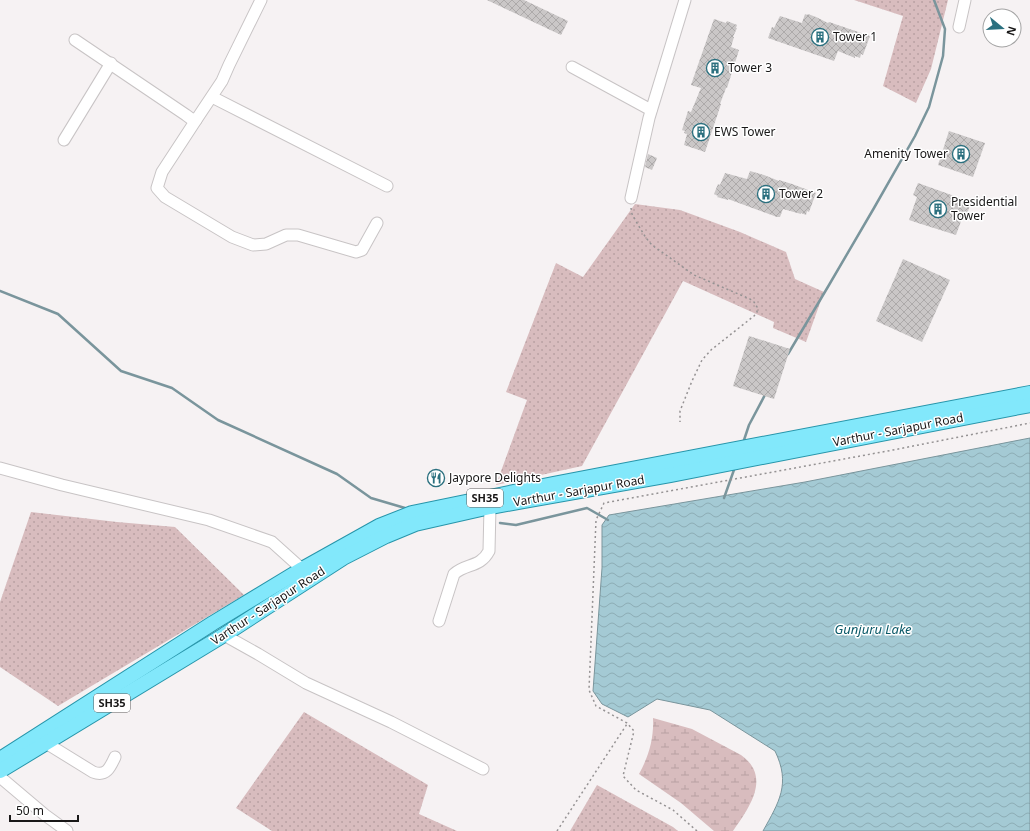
<svg xmlns="http://www.w3.org/2000/svg" width="1030" height="831" viewBox="0 0 1030 831" font-family="'Noto Sans',sans-serif">
<style>
.grass{fill:url(#grass-dots)}
.wetland{fill:url(#wetland-marsh)}
.water{fill:url(#water-waves);stroke:#7a959c}
.lines{fill:none;stroke-linecap:round;stroke-linejoin:round}
.stream{stroke:#7a959c;stroke-width:2.5}
.building{fill:url(#building-cross-hatch)}
.minor-casing{stroke:#c8c4c5;stroke-width:13}
.major-casing{stroke:#2795aa;stroke-width:16}
.path{stroke:#959293;stroke-width:1.5;stroke-dasharray:2 3;stroke-linecap:butt}
.minor{stroke:#fff;stroke-width:11}
.major{stroke:#82e8fb;stroke-width:14}
.labels{text-anchor:middle;stroke-width:3;stroke-linejoin:round;paint-order:stroke}
.shield{fill:#fff;stroke:#5e5d5d;stroke-width:1}
.shield-label{font-size:11px;font-weight:bold;fill:#191818}
.poi-label{font-size:12px;fill:#191818;stroke:#fff;text-anchor:start}
.street-label{font-size:12px;fill:#191818;stroke:#fff}
.water-label{font-size:13px;font-style:italic;fill:#085867;stroke:#fff}
</style>
<defs>
<pattern id="grass-dots" width="8" height="8" patternUnits="userSpaceOnUse"><rect width="8" height="8" fill="#d8bcbe"/><path d="M2 2h.1M6 6h.1" fill="none" stroke="#b9a1a3" stroke-width="1.8" stroke-linecap="round"/></pattern>
<pattern id="wetland-marsh" width="20" height="14" patternUnits="userSpaceOnUse"><rect width="20" height="14" fill="#d8bcbe"/><path d="M1 5h8M5 5V1M11 12h8M15 12V8" fill="none" stroke="#b9a1a3"/></pattern>
<pattern id="water-waves" width="16" height="10" patternUnits="userSpaceOnUse"><rect width="16" height="10" fill="#a4cad4"/><path d="M0 5q4-4 8 0t8 0" fill="none" stroke="#8dadb5"/></pattern>
<pattern id="building-cross-hatch" width="8" height="8" patternUnits="userSpaceOnUse"><rect width="8" height="8" fill="#cac7c7"/><path d="M0 0l8 8M0 8l8-8" fill="none" stroke="#adaaaa"/></pattern>
</defs>
<rect width="100%" height="100%" fill="#f6f2f3"/>
<g class="grass">
<polygon points="854,0 948,0 931,69 916,103 883,86 903,16"/>
<polygon points="635,204 680,210 740,232 786,252 795,279 824,292 806,342 773,328 774,322 683,281 582,466 496,485 527,400 506,392 556,263 583,277"/>
<polygon points="31,512 117,522 175,527 244,595 58,706 0,667 0,602"/>
<polygon points="304,712 428,785 419,814 457,831 272,831 236,808"/>
<polygon points="597,785 673,827 678,831 570,831"/>
</g>
<path class="wetland" d="M653,718l39,11 49,26c31,22 8,53 -8,76h-19l-33,-28 -42,-29c10,-18 15,-36 14,-56z"/>
<path class="water" d="M1030,438v393h-267c16,-29 28,-47 12,-80l-65,-41 -53,-11 -29,18 -26,-13 -9,-13 9,-123v-43l7,-10 196,-33z"/>
<g class="lines">
<g class="stream">
<polyline points="0,291 58,314 121,371 172,388 218,420 337,474 371,498 405,508"/>
<polyline points="788,354 829,285 874,208 915,136 929,107 943,56 945,29 934,0"/>
<polyline points="743,443 749,425 766,393"/>
<polyline points="724,498 735,467"/>
<polyline points="500,523 516,525 587,508 608,520"/>
</g>
</g>
<g class="building">
<polygon points="487,0 524,0 568,21 561,35"/>
<polygon points="805,14 807,15 808,14 816,17 828,23 829,22 870,36 863,55 861,54 860,58 855,56 855,58 838,51 834,61 768,38 772,27 774,28 780,16 802,23"/>
<polygon points="714,19 726,23 727,21 737,25 736,28 737,28 733,37 734,37 731,47 739,50 727,88 726,88 720,104 721,104 705,152 684,145 687,134 684,133 685,131 682,130 688,111 691,112 701,88 691,85 692,82"/>
<polygon points="949,131 985,143 973,177 938,165"/>
<polygon points="648,154 657,158 652,170 645,167"/>
<polygon points="750,171 764,175 779,181 779,180 792,184 816,193 809,212 807,211 806,215 801,213 801,214 783,209 780,217 777,217 728,199 728,200 717,197 718,196 714,194 718,184 720,185 725,173 747,179"/>
<polygon points="918,183 971,202 967,214 964,213 956,235 918,223 909,220 917,197 913,195"/>
<polygon points="903,259 950,280 922,342 876,321"/>
<polygon points="749,336 790,349 774,399 733,386"/>
</g>
<g class="lines">
<g class="minor-casing">
<g id="minor">
<polyline points="959,27 965,0"/>
<polyline points="75,40 186,115 190,118 196,120 222,81 229,65 261,0"/>
<polyline points="572,67 651,110"/>
<polyline points="212,97 387,186"/>
<polyline points="196,120 162,172 157,188 165,197 232,237 253,245 266,244 286,235 298,235 356,252 362,250 377,223"/>
<polyline points="64,140 111,63"/>
<polyline points="631,198 649,118 685,0"/>
<polyline points="0,468 62,485 209,520 272,542 302,569"/>
<path d="M439,621l15,-47c12,-11 26,-6 35,-23l1,-44"/>
<polyline points="224,635 258,654 306,683 391,722 483,769"/>
<path d="M46,743l47,29c13,5 17,-4 22,-15"/>
<polyline points="0,777 45,815 67,831"/>
</g>
</g>
<g class="major-casing">
<g id="major">
<polyline points="0,759 213,623 302,569 379,526 412,513 553,484 1030,393"/>
<polyline points="0,771 224,635 343,558 386,536 415,524 490,507 670,475 1030,405"/>
</g>
</g>
<g class="path">
<polyline points="631,208 632,214 637,223 646,238 652,245 694,275 750,299 754,302 757,307 757,312 754,316 711,350 702,360 692,381 680,411 680,422"/>
<polyline points="557,831 627,724"/>
<polyline points="697,831 673,810 636,790 623,776 634,731 627,723 596,706 589,690 596,520 604,503 893,450 1030,423"/>
</g>
<use href="#minor" class="minor"/>
<use href="#major" class="major"/>
</g>
<defs>
<g id="building-ring" transform="scale(0.9)"><circle r="9.5" fill="#fff" stroke="#2b707f" stroke-width="1.5"/><path d="M-4-6H4V6H1V3H-1V6H-4ZM-2.5-4.3h1.7v1.8h-1.7ZM.8-4.3h1.7v1.8H.8ZM-2.5-1h1.7V.8h-1.7ZM.8-1h1.7V.8H.8Z" fill="#2b707f"/></g>
<g id="restaurant-ring" transform="scale(0.9)"><circle r="9.5" fill="#fff" stroke="#2b707f" stroke-width="1.5"/><path d="M-5-6h1v4h1v-4h1v4h1v-4h1v5L-1.5 .5V6h-2V.5L-5-1ZM5-6V6H3V1.5H1.5Q1.5-4 5-6Z" fill="#2b707f"/></g>
</defs>
<g fill-rule="evenodd">
<use href="#building-ring" x="820" y="37"/>
<use href="#building-ring" x="715" y="68"/>
<use href="#building-ring" x="701" y="132"/>
<use href="#building-ring" x="961" y="154"/>
<use href="#building-ring" x="766" y="194"/>
<use href="#building-ring" x="938" y="209"/>
<use href="#restaurant-ring" x="436" y="478"/>
</g>
<g class="labels">
<g class="shield">
<rect x="467" y="489" width="36" height="18" rx="3"/>
<rect x="94" y="694" width="36" height="18" rx="3"/>
</g>
<g class="shield-label">
<text x="485" y="502">SH35</text>
<text x="112" y="707">SH35</text>
</g>
<g class="poi-label">
<text x="833" y="41">Tower 1</text>
<text x="728" y="72">Tower 3</text>
<text x="714" y="136">EWS Tower</text>
<text x="948" y="158" text-anchor="end">Amenity Tower</text>
<text x="779" y="198">Tower 2</text>
<text x="951" y="206">Presidential<tspan x="951" dy="14">Tower</tspan></text>
<text x="449" y="482">Jaypore Delights</text>
</g>
<g class="street-label">
<text transform="translate(898 430) rotate(-11)" y="4">Varthur - Sarjapur Road</text>
<text transform="translate(579 491) rotate(-10)" y="4">Varthur - Sarjapur Road</text>
<text transform="translate(268 606) rotate(-33)" y="4">Varthur - Sarjapur Road</text>
</g>
<g class="water-label">
<text x="873" y="634">Gunjuru Lake</text>
</g>
</g>
<g transform="translate(1002 28) rotate(108)"><circle r="19" fill="#ffffff" stroke="#a3a3a3"/>
<path d="M0-3L7 15L0 10L-7 15Z" fill="#2b707f"/>
<text y="-6" font-size="11" font-weight="bold" text-anchor="middle" fill="#191818">N</text>
</g>
<path d="M10 815v6h68v-6" fill="none" stroke="#191818" stroke-width="2"/>
<text x="16" y="815" font-size="12" fill="#191818" stroke="#ffffff" stroke-width="3" paint-order="stroke">50 m</text>
</svg>
